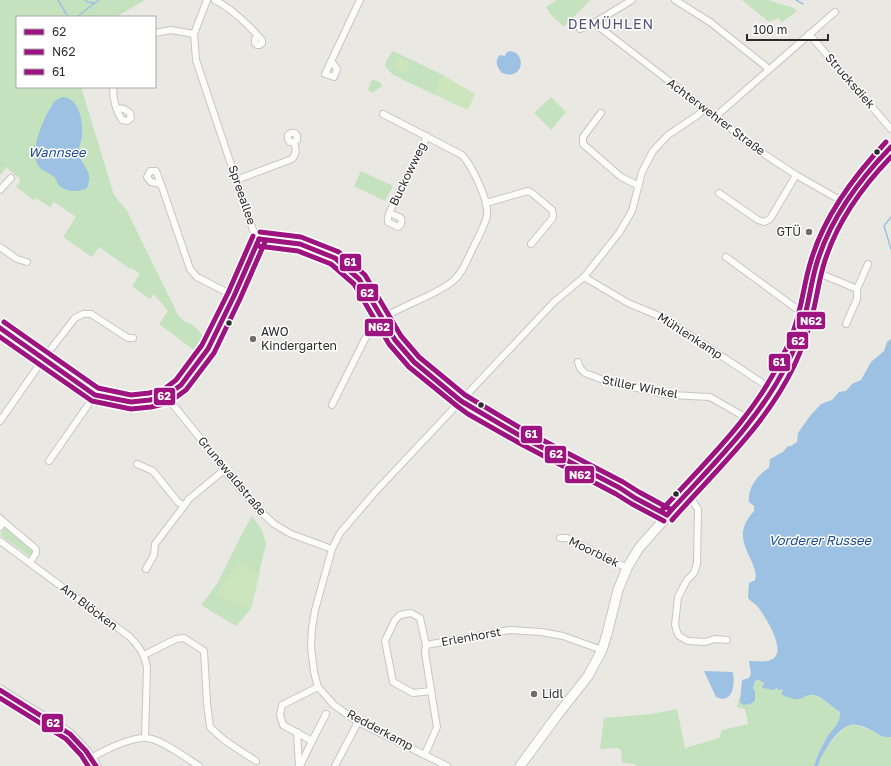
<svg xmlns="http://www.w3.org/2000/svg" width="891" height="766" viewBox="0 0 891 766" font-family="'Golos Text',sans-serif">
<style>
.green{fill:#c5e2be}
.pitch{fill:#cde5bd}
.water{fill:#9dc1e3}
.lines{fill:none;stroke-linecap:round;stroke-linejoin:round}
.stream{stroke:#9dc1e3;stroke-width:1.5}
.street-casing{stroke:#c7c6c5;stroke-width:8}
.secondary-casing{stroke:#c7c6c5;stroke-width:11}
.street{stroke:#fcfcfb;stroke-width:6}
.secondary{stroke:#fcfcfb;stroke-width:9}
.bus-1-casing{stroke:#fff;stroke-width:8}
.bus-2-casing{stroke:#fff;stroke-width:8}
.bus-3-casing{stroke:#fff;stroke-width:8}
.bus-1{stroke:#9d1380;stroke-width:5}
.bus-2{stroke:#9d1380;stroke-width:5}
.bus-3{stroke:#9d1380;stroke-width:5}
.bus-dot{fill:#2b2b2b;stroke:#fff;stroke-width:1.5}
.poi-dot{fill:#6e6d6b;stroke:#fff;stroke-width:1.5}
.labels{text-anchor:middle;stroke-width:3;stroke-linejoin:round;paint-order:stroke}
.street-label{font-size:12px;fill:#2b2b2b;stroke:#fff}
.poi-label{font-size:12px;fill:#2b2b2b;stroke:#fff;text-anchor:start}
.water-label{font-size:13px;font-style:italic;fill:#1b4d90;stroke:#fff}
.quarter-label{font-size:14px;letter-spacing:1px;fill:#525078;stroke:#fff}
.line-badge{stroke:#fff;stroke-width:1.5}
.badge-label{font-size:11px;text-anchor:middle;font-weight:bold;fill:#fff}
</style>
<rect width="100%" height="100%" fill="#e9e8e2"/>
<g class="green">
<polygon points="0,0 145,0 116,17 17,17 17,87 81,87 114,195 127,211 178,315 184,321 193,325 207,340 198,353 159,324 168,311 154,294 150,299 132,286 140,274 131,268 130,269 99,247 92,257 63,237 76,217 54,202 50,207 36,198 34,200 16,187 20,182 19,178 6,167 1,175 0,174"/>
<polygon points="557,0 590,0 564,27 550,14 546,7"/>
<polygon points="742,0 768,0 794,8 797,11 782,22 778,18 769,22"/>
<polygon points="393,51 443,75 433,94 393,75 385,66 386,61"/>
<polygon points="372,79 381,83 382,86 372,93 368,89"/>
<polygon points="551,97 566,112 551,130 534,113"/>
<polygon points="361,171 393,186 385,201 354,186"/>
<polygon points="252,516 262,530 266,544 250,610 236,626 201,605 217,584 240,538"/>
<polygon points="6,526 33,550 33,552 31,557 0,535"/>
<path d="M758,680l5,2 1,6 18,1 2,7c11,2 16,-1 26,-2 10,0 21,13 30,18 1,11 -8,17 -13,25 -5,9 -10,19 -13,29h-179v-2l-13,-1 -1,-13 -3,-2 -18,1 4,-31 48,-4 25,-5 8,39 34,-10 3,-8 26,-6 -3,-15 -8,-2 3,-12v7l13,-14 2,-7z"/>
<path d="M849,725c7,0 15,2 22,5 9,4 9,8 20,7v29h-73c5,-17 17,-30 31,-41z"/>
</g>
<g class="pitch">
<polygon points="400,57 411,63 406,73 395,67"/>
<polygon points="443,75 475,94 468,110 433,94"/>
<polygon points="239,564 260,573 251,609 232,602 217,592"/>
</g>
<g class="water">
<path d="M510,51c2,1 4,1 6,2 7,5 6,17 -1,20 -4,3 -9,1 -13,0 -5,-5 -8,-12 -2,-18l5,1 1,-3z"/>
<path d="M63,97c16,1 20,24 19,38 0,6 -4,12 -3,18 3,15 15,17 8,35 -8,4 -22,5 -29,-4 -2,-3 -2,-6 -5,-8 -6,-4 -16,-7 -17,-16 -4,-18 9,-44 18,-58l4,-3z"/>
<path d="M891,339v398c-11,1 -11,-3 -20,-7 -5,-3 -15,-6 -21,-5 -13,4 -29,29 -32,41h-4c3,-10 8,-20 13,-29 5,-8 14,-14 13,-25 -8,-5 -17,-15 -26,-17 -7,-1 -10,3 -15,4 -4,1 -16,-3 -18,-5l2,-3 -1,-2 -2,1 -4,-2 -2,2 -11,-2 -1,-2 2,-2 -1,-2 -5,-2 -3,1 -2,7 2,4v9l-5,3 -7,1 -3,-3 2,-22 7,-2 2,-4 -2,-13c8,0 20,2 25,-3 12,-10 -10,-43 -16,-51 -3,-4 -7,-5 -10,-9l1,-15 6,-3c2,-7 -1,-11 -3,-18 -10,-20 -15,-32 2,-51v-5l-5,-4c-2,-13 9,-28 20,-34l1,-9 13,-7 5,-6h3l6,-4 1,-9 12,-17 11,-12 11,-4 7,-8 7,-1 6,-7 9,-4 10,-18 13,-11 3,-9z"/>
<path d="M704,671l28,1 1,1c2,11 0,32 -17,24z"/>
</g>
<g class="lines">
<g class="stream">
<polyline points="58,0 68,17"/>
<polyline points="85,0 87,2 95,3 99,0"/>
<polyline points="796,0 803,4"/>
<polyline points="78,16 95,3"/>
<polyline points="891,217 884,226 891,249"/>
</g>
<g class="street-casing">
<g id="street">
<polyline points="207,0 194,34 196,60 253,230 259,239"/>
<path d="M215,0c19,10 34,26 47,40v3l-2,2h-3l-2,-2v-4l3,-2"/>
<polyline points="675,0 710,22 769,69"/>
<polyline points="594,23 761,152 796,175 845,203"/>
<polyline points="580,29 594,23 632,0"/>
<polyline points="155,33 171,30 194,34"/>
<polyline points="809,34 891,129"/>
<polyline points="332,62 337,69 334,77 325,74 360,0"/>
<path d="M113,87c0,11 3,24 9,33l5,1 4,-3 -1,-5 -6,-4 -8,-1"/>
<polyline points="601,113 583,137 583,144 621,177 639,186"/>
<polyline points="715,117 835,12"/>
<path d="M236,180l56,-21c5,-6 4,-9 2,-17h-4l-2,-3v-4l3,-2h4l2,3v4l-3,2"/>
<polyline points="161,184 151,182 147,177 150,171 156,171 161,184 190,269 197,277 234,296"/>
<polyline points="0,190 11,178"/>
<polyline points="719,193 758,220 764,222 770,219 796,175"/>
<polyline points="486,203 528,191 532,193 552,210 553,216 552,219 531,244"/>
<path d="M390,213l11,5c1,4 1,7 -3,9l-10,-5c-1,-6 2,-10 4,-15l31,-62 4,-9"/>
<polyline points="259,239 300,244 335,258 359,279 383,318 395,340 414,362 461,401 471,408 524,438 620,488 635,498 667,515"/>
<polyline points="0,247 17,259 27,262"/>
<polyline points="726,257 805,315"/>
<polyline points="815,273 826,276 857,289"/>
<polyline points="584,277 628,303 664,318 773,390"/>
<polyline points="846,324 857,299 857,289 868,264"/>
<polyline points="0,328 95,395 131,402 150,400 166,396 181,385 208,349 234,296 259,239"/>
<polyline points="578,362 580,368 585,373 609,382 670,395 710,397 750,420"/>
<polyline points="166,396 217,459 224,470 257,508 274,524 291,534 332,549"/>
<path d="M332,405l37,-74c22,-25 59,-30 84,-50 9,-7 13,-19 18,-29 5,-11 13,-24 16,-36 2,-16 -15,-50 -25,-61l-79,-41"/>
<polyline points="0,421 44,358 75,318 83,314 91,314 128,338 133,338"/>
<polyline points="49,461 95,395"/>
<polyline points="137,464 153,471 178,502 184,506"/>
<polyline points="687,493 698,509 697,564 694,573 687,580 678,597 675,625 677,632 679,636 688,641 705,642 715,639 727,640"/>
<polyline points="0,518 4,522 0,527"/>
<polyline points="4,522 36,549 36,553 30,563"/>
<polyline points="560,538 567,538 627,568"/>
<path d="M0,541l130,96c9,9 15,18 17,30l-2,71"/>
<polyline points="146,569 154,555 155,544 184,506 189,499 224,470"/>
<polyline points="426,645 420,618 411,613 400,615 395,620 385,641 393,682 413,693 431,691"/>
<polyline points="144,655 176,639 184,638 204,651 207,703 210,727 224,740 256,761"/>
<polyline points="297,732 299,766"/>
<polyline points="312,741 326,714"/>
<polyline points="425,754 437,727 425,653 426,645 510,630 541,632 563,636 602,650"/>
<path d="M91,758c14,-8 40,-21 56,-20 14,1 39,20 52,28"/>
<polyline points="300,766 312,741 283,725 280,715 282,705 318,687"/>
<polyline points="335,766 358,722"/>
<polyline points="447,766 358,722 334,705 318,687 314,672 311,647 312,628 315,610 332,549 340,533 376,491 554,302 584,277 619,233 632,211 642,172 653,151 668,135 698,115 704,109"/>
</g>
</g>
<g class="secondary-casing">
<g id="secondary">
<polyline points="0,690 70,734 86,751 96,766"/>
<polyline points="520,766 559,713 588,676 602,650 607,634 618,590 627,568 639,548 733,442 773,390 787,363 802,328 819,258 836,219 845,203 869,171 891,147"/>
</g>
</g>
<use href="#street" class="street"/>
<use href="#secondary" class="secondary"/>
<g class="bus-1-casing">
<g id="bus-1">
<polyline points="259,239 300,244 335,258 359,279 395,340 414,362 461,401 524,438 620,488 635,498 667,515"/>
<polyline points="0,328 95,395 131,402 150,400 166,396 181,385 208,349 234,296 259,239"/>
<path d="M667,515c43,-48 91,-93 120,-151 7,-14 14,-29 17,-45 5,-17 7,-36 12,-53 13,-46 42,-85 75,-119"/>
<polyline points="0,690 70,734 86,751 96,766"/>
</g>
</g>
<g class="bus-2-casing">
<g id="bus-2">
<polyline points="258,246 298,251 331,264 354,284 389,344 409,367 457,406 468,414 521,444 616,494 632,504 664,521"/>
<polyline points="0,337 92,401 131,409 151,407 168,403 186,390 214,353 240,299 265,242"/>
<path d="M672,520c43,-49 94,-95 122,-154 7,-15 13,-30 17,-46 5,-17 7,-35 12,-53 12,-42 38,-79 68,-110"/>
<polyline points="0,698 66,739 81,755 88,766"/>
</g>
</g>
<g class="bus-3-casing">
<g id="bus-3">
<polyline points="260,232 301,237 339,252 365,275 401,336 419,357 465,395 527,432 623,482 639,492 670,509"/>
<polyline points="4,322 98,388 131,395 149,393 163,390 176,380 202,345 228,293 253,236"/>
<path d="M662,510c42,-47 92,-93 119,-151 6,-11 11,-22 14,-33 7,-21 9,-42 15,-62 13,-47 43,-87 76,-122"/>
</g>
</g>
<use href="#bus-1" class="bus-1"/>
<use href="#bus-2" class="bus-2"/>
<use href="#bus-3" class="bus-3"/>
</g>
<g class="bus-dot">
<circle cx="877" cy="152" r="3.5"/>
<circle cx="229" cy="323" r="3.5"/>
<circle cx="481" cy="405" r="3.5"/>
<circle cx="676" cy="494" r="3.5"/>
</g>
<g class="poi-dot">
<circle cx="809" cy="232" r="4"/>
<circle cx="253" cy="339" r="4"/>
<circle cx="534" cy="694" r="4"/>
</g>
<g class="labels">
<g class="street-label">
<text transform="translate(850 81) rotate(49)" y="4">Strucksdiek</text>
<text transform="translate(716 117) rotate(37)" y="4">Achterwehrer Straße</text>
<text transform="translate(408 174) rotate(-64)" y="4">Buckowweg</text>
<text transform="translate(242 195) rotate(71)" y="4">Spreeallee</text>
<text transform="translate(690 336) rotate(33)" y="4">Mühlenkamp</text>
<text transform="translate(640 387) rotate(11)" y="4">Stiller Winkel</text>
<text transform="translate(232 476) rotate(50)" y="4">Grunewaldstraße</text>
<text transform="translate(594 552) rotate(26)" y="4">Moorblek</text>
<text transform="translate(89 607) rotate(37)" y="4">Am Blöcken</text>
<text transform="translate(471 637) rotate(-10)" y="4">Erlenhorst</text>
<text transform="translate(380 730) rotate(28)" y="4">Redderkamp</text>
</g>
<g class="poi-label">
<text x="801" y="236" text-anchor="end">GTÜ</text>
<text x="261" y="336">AWO<tspan x="261" dy="14">Kindergarten</tspan></text>
<text x="542" y="698">Lidl</text>
</g>
<g class="water-label">
<text x="57" y="157">Wannsee</text>
<text x="820" y="545">Vorderer Russee</text>
</g>
<g class="quarter-label">
<text x="611" y="29">DEMÜHLEN</text>
</g>
</g>
<g class="line-badge">
<rect x="339" y="253" width="23" height="19" rx="4" fill="#9d1380"/>
<rect x="356" y="283" width="23" height="19" rx="4" fill="#9d1380"/>
<rect x="796" y="311" width="30" height="19" rx="4" fill="#9d1380"/>
<rect x="364" y="318" width="30" height="19" rx="4" fill="#9d1380"/>
<rect x="786" y="331" width="23" height="19" rx="4" fill="#9d1380"/>
<rect x="768" y="353" width="23" height="19" rx="4" fill="#9d1380"/>
<rect x="153" y="387" width="23" height="19" rx="4" fill="#9d1380"/>
<rect x="520" y="425" width="23" height="19" rx="4" fill="#9d1380"/>
<rect x="544" y="445" width="23" height="19" rx="4" fill="#9d1380"/>
<rect x="564" y="465" width="31" height="19" rx="4" fill="#9d1380"/>
<rect x="41" y="713" width="23" height="20" rx="4" fill="#9d1380"/>
</g>
<g class="badge-label">
<text x="350" y="266">61</text>
<text x="367" y="297">62</text>
<text x="811" y="325">N62</text>
<text x="379" y="331">N62</text>
<text x="798" y="345">62</text>
<text x="779" y="366">61</text>
<text x="164" y="400">62</text>
<text x="531" y="438">61</text>
<text x="556" y="458">62</text>
<text x="580" y="479">N62</text>
<text x="53" y="727">62</text>
</g>
<rect x="16" y="16" width="140" height="72" fill="#ffffff" stroke="#aaaaaa"/>
<rect x="24" y="29" width="20" height="6" fill="#9d1380" stroke="#aaaaaa"/>
<text x="52" y="36" font-size="12" fill="#2b2b2b">62</text>
<rect x="24" y="49" width="20" height="6" fill="#9d1380" stroke="#aaaaaa"/>
<text x="52" y="56" font-size="12" fill="#2b2b2b">N62</text>
<rect x="24" y="69" width="20" height="6" fill="#9d1380" stroke="#aaaaaa"/>
<text x="52" y="76" font-size="12" fill="#2b2b2b">61</text>
<path d="M747 34v6h81v-6" fill="none" stroke="#2b2b2b" stroke-width="2"/>
<text x="753" y="34" font-size="12" fill="#2b2b2b" stroke="#ffffff" stroke-width="3" paint-order="stroke">100 m</text>
</svg>
